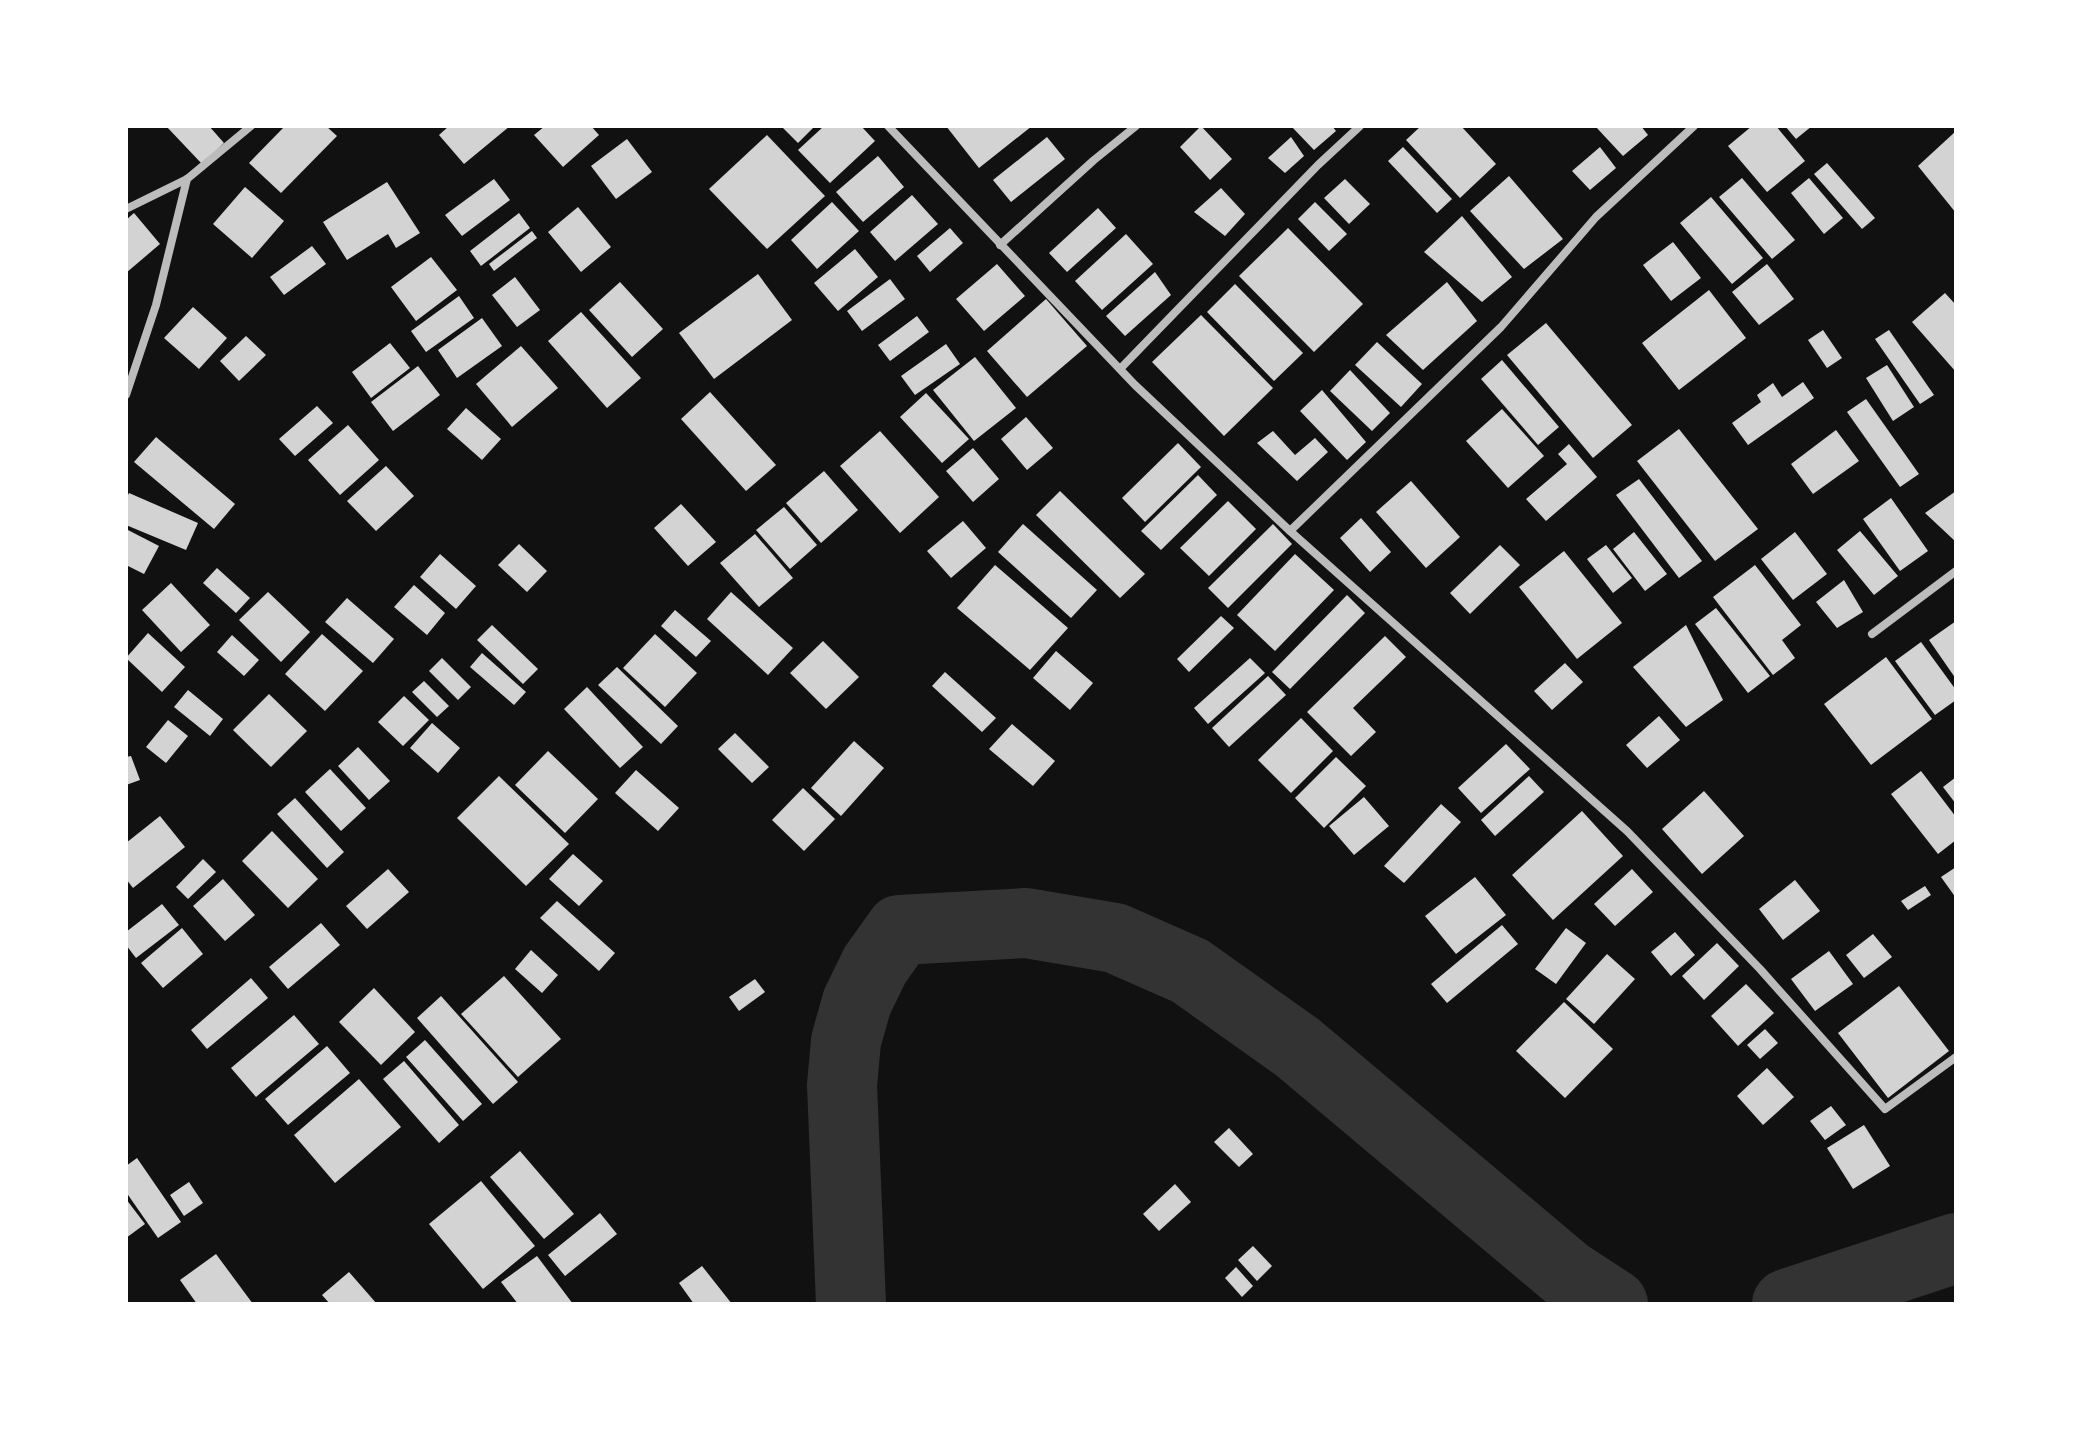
<svg xmlns="http://www.w3.org/2000/svg" width="2082" height="1430" viewBox="0 0 2082 1430" font-family="'Times New Roman',serif">
<style>
.lines{fill:none;stroke-linecap:round;stroke-linejoin:round}
.river{stroke:#333;stroke-width:70}
.building{fill:#d3d3d3}
.minor{stroke:#bcbcbc;stroke-width:8}
</style>
<rect width="100%" height="100%" fill="#111"/>
<g class="lines">
<g class="river">
<polyline points="851,1304 842,1085 846,1041 857,1002 875,965 900,930 1026,923 1115,938 1190,971 1297,1047 1567,1274 1613,1304"/>
<polyline points="1787,1304 1956,1248"/>
</g>
</g>
<g class="building">
<polygon points="166,126 209,126 224,143 202,164"/>
<polygon points="285,126 326,126 337,136 281,193 249,163"/>
<polygon points="449,126 510,126 464,164 439,135"/>
<polygon points="545,126 591,126 599,135 563,167 534,135"/>
<polygon points="781,126 815,126 798,143"/>
<polygon points="824,126 861,126 875,141 830,183 798,150"/>
<polygon points="946,126 1032,126 979,168"/>
<polygon points="1201,126 1232,159 1210,180 1180,147"/>
<polygon points="1291,126 1332,126 1336,131 1314,150"/>
<polygon points="1421,126 1461,126 1496,164 1460,198 1406,140"/>
<polygon points="1595,126 1641,126 1648,135 1623,156"/>
<polygon points="1752,126 1776,126 1805,161 1767,192 1728,146"/>
<polygon points="1785,126 1812,126 1796,139"/>
<polygon points="1956,131 1956,213 1918,166"/>
<polygon points="767,135 825,196 767,249 709,189"/>
<polygon points="1047,137 1065,159 1011,202 993,180"/>
<polygon points="1291,137 1304,156 1285,173 1268,158"/>
<polygon points="627,139 652,172 616,199 591,166"/>
<polygon points="1403,147 1452,199 1437,213 1388,161"/>
<polygon points="1600,147 1616,168 1590,190 1572,171"/>
<polygon points="878,156 904,187 863,222 836,192"/>
<polygon points="1827,163 1875,218 1862,229 1814,174"/>
<polygon points="1509,176 1563,239 1524,269 1470,211"/>
<polygon points="1742,178 1795,240 1772,259 1719,197"/>
<polygon points="1809,178 1843,218 1824,234 1791,193"/>
<polygon points="494,179 510,200 462,236 445,215"/>
<polygon points="1345,179 1370,204 1349,224 1324,198"/>
<polygon points="387,182 420,233 396,248 388,234 347,260 323,222"/>
<polygon points="245,187 284,221 252,258 213,224"/>
<polygon points="1221,188 1245,214 1225,236 1194,212"/>
<polygon points="912,195 938,224 895,261 870,232"/>
<polygon points="1711,197 1763,258 1732,284 1680,223"/>
<polygon points="832,202 859,231 817,269 791,240"/>
<polygon points="1315,202 1347,234 1329,251 1298,219"/>
<polygon points="578,207 611,247 581,272 548,232"/>
<polygon points="1098,208 1116,228 1067,272 1049,253"/>
<polygon points="134,213 160,244 126,273 126,220"/>
<polygon points="519,213 530,228 481,266 470,251"/>
<polygon points="1462,216 1512,277 1482,302 1424,252"/>
<polygon points="950,228 963,243 930,272 917,256"/>
<polygon points="1288,228 1363,304 1314,352 1239,276"/>
<polygon points="532,231 537,238 494,271 489,264"/>
<polygon points="1126,234 1153,264 1102,310 1075,281"/>
<polygon points="1673,242 1701,278 1671,301 1643,265"/>
<polygon points="312,246 326,264 284,295 270,277"/>
<polygon points="855,249 878,277 838,311 814,283"/>
<polygon points="431,257 457,290 416,321 391,287"/>
<polygon points="997,264 1025,296 984,331 956,299"/>
<polygon points="1767,264 1794,299 1759,325 1732,292"/>
<polygon points="1155,272 1171,295 1125,336 1106,316"/>
<polygon points="758,274 792,320 714,379 679,333"/>
<polygon points="515,277 540,310 517,327 492,295"/>
<polygon points="890,279 905,299 862,331 847,311"/>
<polygon points="620,282 663,329 632,357 589,310"/>
<polygon points="1447,282 1477,321 1423,370 1386,335"/>
<polygon points="1235,284 1303,353 1274,381 1207,312"/>
<polygon points="1709,290 1746,338 1679,390 1642,343"/>
<polygon points="1945,293 1956,305 1956,372 1912,322"/>
<polygon points="459,296 474,318 426,352 411,331"/>
<polygon points="1046,299 1087,346 1027,397 987,351"/>
<polygon points="193,307 227,338 199,369 164,338"/>
<polygon points="581,312 641,378 607,408 548,341"/>
<polygon points="1201,315 1273,388 1224,436 1152,362"/>
<polygon points="917,316 929,332 890,361 878,345"/>
<polygon points="482,318 502,346 457,378 438,350"/>
<polygon points="1546,323 1632,425 1593,458 1507,355"/>
<polygon points="1823,330 1842,358 1827,368 1808,340"/>
<polygon points="1889,330 1934,395 1920,404 1875,339"/>
<polygon points="246,336 266,355 239,381 220,361"/>
<polygon points="1377,342 1422,384 1401,407 1355,365"/>
<polygon points="390,343 410,368 371,398 352,372"/>
<polygon points="946,344 960,364 915,395 901,376"/>
<polygon points="521,346 558,388 512,427 476,384"/>
<polygon points="975,357 1016,408 974,441 933,390"/>
<polygon points="1502,360 1559,427 1538,445 1481,379"/>
<polygon points="1887,365 1914,407 1893,421 1866,378"/>
<polygon points="418,366 440,395 393,431 371,402"/>
<polygon points="1350,370 1390,413 1372,431 1330,391"/>
<polygon points="1803,382 1814,398 1748,445 1732,423 1761,402 1757,395 1773,383 1782,397"/>
<polygon points="1322,390 1366,442 1347,460 1300,411"/>
<polygon points="710,392 776,465 746,491 681,419"/>
<polygon points="926,393 969,439 942,463 900,417"/>
<polygon points="1866,399 1919,474 1900,487 1847,412"/>
<polygon points="317,406 333,423 295,456 279,439"/>
<polygon points="466,408 501,439 482,460 447,429"/>
<polygon points="1502,409 1544,456 1508,488 1466,441"/>
<polygon points="1026,417 1053,448 1027,470 1001,439"/>
<polygon points="348,425 379,460 340,495 308,460"/>
<polygon points="1679,429 1758,529 1715,561 1637,461"/>
<polygon points="1836,430 1859,461 1813,494 1791,464"/>
<polygon points="880,431 939,497 900,533 840,466"/>
<polygon points="1273,431 1295,455 1315,438 1328,452 1297,481 1257,443"/>
<polygon points="156,437 235,504 214,529 134,462"/>
<polygon points="1178,443 1201,467 1145,522 1122,498"/>
<polygon points="1569,444 1597,477 1546,521 1526,499 1567,464 1558,454"/>
<polygon points="973,448 999,479 973,502 946,471"/>
<polygon points="386,466 414,496 376,531 347,501"/>
<polygon points="824,471 858,510 821,543 786,503"/>
<polygon points="1198,475 1217,495 1161,550 1141,531"/>
<polygon points="1639,479 1702,561 1679,578 1616,495"/>
<polygon points="1411,481 1460,537 1426,568 1376,512"/>
<polygon points="1060,491 1145,574 1120,598 1036,515"/>
<polygon points="1956,491 1956,542 1925,513"/>
<polygon points="129,493 198,523 186,550 126,525 126,499"/>
<polygon points="1891,498 1928,551 1900,571 1863,519"/>
<polygon points="1228,501 1256,529 1209,576 1180,548"/>
<polygon points="681,504 716,542 688,566 654,528"/>
<polygon points="784,507 817,545 790,569 756,530"/>
<polygon points="1361,518 1391,552 1370,572 1340,538"/>
<polygon points="963,521 986,548 951,578 927,551"/>
<polygon points="1023,524 1097,590 1071,618 998,552"/>
<polygon points="1273,524 1292,544 1228,608 1208,588"/>
<polygon points="126,529 159,546 144,574 126,565"/>
<polygon points="1860,531 1898,576 1874,595 1837,550"/>
<polygon points="1634,532 1667,574 1645,591 1613,549"/>
<polygon points="1795,532 1827,574 1793,600 1761,559"/>
<polygon points="755,534 793,578 759,607 720,563"/>
<polygon points="519,544 547,571 527,592 498,565"/>
<polygon points="1500,545 1520,565 1470,614 1450,593"/>
<polygon points="1606,545 1632,578 1613,593 1587,559"/>
<polygon points="1564,551 1622,623 1577,659 1519,587"/>
<polygon points="440,554 476,586 456,609 420,577"/>
<polygon points="1295,554 1334,590 1275,651 1237,615"/>
<polygon points="995,565 1068,628 1030,670 957,608"/>
<polygon points="1755,565 1801,625 1782,640 1795,658 1773,675 1713,597"/>
<polygon points="217,568 250,598 236,613 203,583"/>
<polygon points="1844,580 1863,612 1837,628 1816,602"/>
<polygon points="171,583 210,625 181,652 142,610"/>
<polygon points="414,585 445,613 427,635 394,607"/>
<polygon points="268,592 310,632 281,662 239,620"/>
<polygon points="731,592 793,648 768,675 707,619"/>
<polygon points="1347,595 1365,613 1290,689 1272,672"/>
<polygon points="347,598 394,639 373,663 325,622"/>
<polygon points="1716,608 1770,676 1748,693 1695,624"/>
<polygon points="675,610 711,641 696,657 661,626"/>
<polygon points="1221,616 1234,628 1189,672 1177,659"/>
<polygon points="1956,621 1956,679 1929,640"/>
<polygon points="492,625 538,669 523,684 477,640"/>
<polygon points="1686,625 1723,700 1686,727 1633,667"/>
<polygon points="148,633 185,667 162,692 126,658"/>
<polygon points="322,634 363,671 325,711 285,674"/>
<polygon points="655,634 697,673 665,707 623,668"/>
<polygon points="232,635 259,660 244,676 217,652"/>
<polygon points="1385,636 1406,657 1353,708 1376,732 1351,756 1307,712"/>
<polygon points="823,641 859,677 826,709 790,673"/>
<polygon points="1921,642 1956,690 1956,700 1935,715 1895,661"/>
<polygon points="1056,651 1093,683 1070,710 1033,678"/>
<polygon points="482,653 526,692 514,705 470,667"/>
<polygon points="1886,657 1932,719 1871,765 1824,704"/>
<polygon points="442,658 471,687 458,700 429,671"/>
<polygon points="1250,658 1265,673 1208,724 1194,708"/>
<polygon points="1565,663 1583,682 1552,710 1534,691"/>
<polygon points="617,667 678,726 661,744 598,685"/>
<polygon points="945,672 996,718 982,732 932,686"/>
<polygon points="1268,676 1286,695 1229,747 1212,728"/>
<polygon points="424,681 449,706 437,717 412,692"/>
<polygon points="587,687 643,747 620,768 564,709"/>
<polygon points="188,690 223,719 210,736 174,707"/>
<polygon points="269,694 307,731 271,767 233,730"/>
<polygon points="404,696 429,720 403,746 378,722"/>
<polygon points="1659,716 1680,740 1647,768 1626,745"/>
<polygon points="1301,718 1333,751 1291,793 1258,760"/>
<polygon points="168,720 188,736 166,763 146,747"/>
<polygon points="432,723 460,748 438,773 410,748"/>
<polygon points="1012,724 1055,761 1033,786 989,749"/>
<polygon points="735,733 769,767 752,783 718,749"/>
<polygon points="854,741 884,768 841,816 811,788"/>
<polygon points="1506,744 1530,769 1481,813 1458,788"/>
<polygon points="358,747 390,781 369,800 338,766"/>
<polygon points="548,751 598,799 565,833 515,785"/>
<polygon points="131,756 140,780 126,785 126,757"/>
<polygon points="1336,757 1366,786 1324,828 1295,798"/>
<polygon points="330,769 366,808 341,831 305,792"/>
<polygon points="636,770 679,808 658,831 615,793"/>
<polygon points="1921,771 1956,817 1956,840 1938,854 1891,794"/>
<polygon points="499,776 569,844 526,886 457,818"/>
<polygon points="1529,776 1544,792 1495,836 1481,820"/>
<polygon points="1956,777 1956,804 1943,787"/>
<polygon points="803,788 835,819 804,851 772,820"/>
<polygon points="1704,791 1744,836 1702,874 1662,829"/>
<polygon points="1364,797 1389,826 1354,855 1329,826"/>
<polygon points="295,798 344,852 327,868 277,814"/>
<polygon points="1441,804 1461,822 1404,883 1384,866"/>
<polygon points="1582,811 1623,856 1553,920 1512,875"/>
<polygon points="160,816 185,847 133,888 126,879 126,843"/>
<polygon points="272,831 318,879 288,908 242,861"/>
<polygon points="573,854 603,881 579,906 549,879"/>
<polygon points="203,859 216,872 188,899 176,887"/>
<polygon points="1956,867 1956,898 1941,877"/>
<polygon points="388,869 409,892 367,929 346,906"/>
<polygon points="1632,869 1653,892 1615,926 1594,904"/>
<polygon points="1475,877 1506,915 1456,954 1425,916"/>
<polygon points="223,879 255,915 225,941 193,906"/>
<polygon points="1795,880 1820,911 1783,940 1759,909"/>
<polygon points="1925,886 1931,895 1908,910 1901,901"/>
<polygon points="557,901 615,953 599,971 540,918"/>
<polygon points="162,904 179,925 136,958 126,945 126,932"/>
<polygon points="321,923 340,945 288,989 269,967"/>
<polygon points="1502,925 1518,944 1447,1003 1431,984"/>
<polygon points="182,928 203,954 163,988 141,963"/>
<polygon points="1566,928 1586,943 1556,984 1535,969"/>
<polygon points="1675,932 1695,955 1671,976 1651,952"/>
<polygon points="1873,934 1892,957 1864,978 1846,955"/>
<polygon points="1717,943 1739,966 1704,1000 1682,976"/>
<polygon points="531,950 558,975 542,993 515,969"/>
<polygon points="1829,951 1853,984 1815,1011 1791,979"/>
<polygon points="1607,954 1635,979 1594,1024 1566,999"/>
<polygon points="504,976 561,1039 518,1077 461,1014"/>
<polygon points="251,978 268,998 207,1049 191,1030"/>
<polygon points="755,979 765,992 739,1011 729,997"/>
<polygon points="1746,984 1774,1013 1738,1046 1711,1016"/>
<polygon points="1899,986 1949,1051 1888,1098 1838,1033"/>
<polygon points="374,988 415,1032 381,1065 339,1022"/>
<polygon points="441,996 518,1082 493,1104 417,1018"/>
<polygon points="1564,1002 1613,1049 1565,1098 1516,1051"/>
<polygon points="294,1015 319,1044 256,1097 231,1068"/>
<polygon points="1765,1029 1778,1043 1760,1059 1747,1045"/>
<polygon points="425,1040 482,1104 463,1121 406,1057"/>
<polygon points="327,1046 350,1073 288,1125 265,1099"/>
<polygon points="404,1061 459,1125 439,1143 383,1079"/>
<polygon points="1767,1068 1794,1097 1763,1125 1737,1096"/>
<polygon points="359,1079 401,1127 335,1183 294,1135"/>
<polygon points="1831,1106 1846,1125 1825,1140 1810,1121"/>
<polygon points="1864,1125 1890,1166 1853,1189 1827,1148"/>
<polygon points="1229,1128 1253,1154 1239,1167 1214,1142"/>
<polygon points="520,1151 574,1214 544,1239 490,1177"/>
<polygon points="137,1158 181,1222 158,1238 126,1192 126,1166"/>
<polygon points="481,1181 535,1246 483,1289 429,1224"/>
<polygon points="189,1182 203,1203 184,1216 170,1195"/>
<polygon points="1175,1184 1191,1202 1159,1231 1143,1214"/>
<polygon points="126,1199 145,1224 126,1238"/>
<polygon points="600,1213 617,1234 565,1276 548,1255"/>
<polygon points="1253,1246 1272,1266 1257,1281 1238,1260"/>
<polygon points="216,1254 253,1304 197,1304 180,1280"/>
<polygon points="537,1256 573,1304 518,1304 501,1282"/>
<polygon points="702,1266 732,1304 694,1304 679,1283"/>
<polygon points="1236,1267 1253,1286 1242,1297 1225,1278"/>
<polygon points="349,1272 377,1304 330,1304 322,1295"/>
</g>
<g class="lines">
<g class="minor">
<polyline points="888,126 1135,385 1290,531 1627,831 1760,969 1885,1109 1956,1057"/>
<polyline points="126,209 187,179 251,126"/>
<polyline points="1000,245 1094,160 1136,126"/>
<polyline points="1120,369 1318,165 1360,126"/>
<polyline points="126,395 156,305 187,179"/>
<polyline points="1290,531 1501,327 1596,217 1694,126"/>
<polyline points="1872,634 1956,571"/>
</g>
</g>
<rect width="2082" height="1430" fill="none" stroke="#ffffff" stroke-width="256"/>
</svg>
